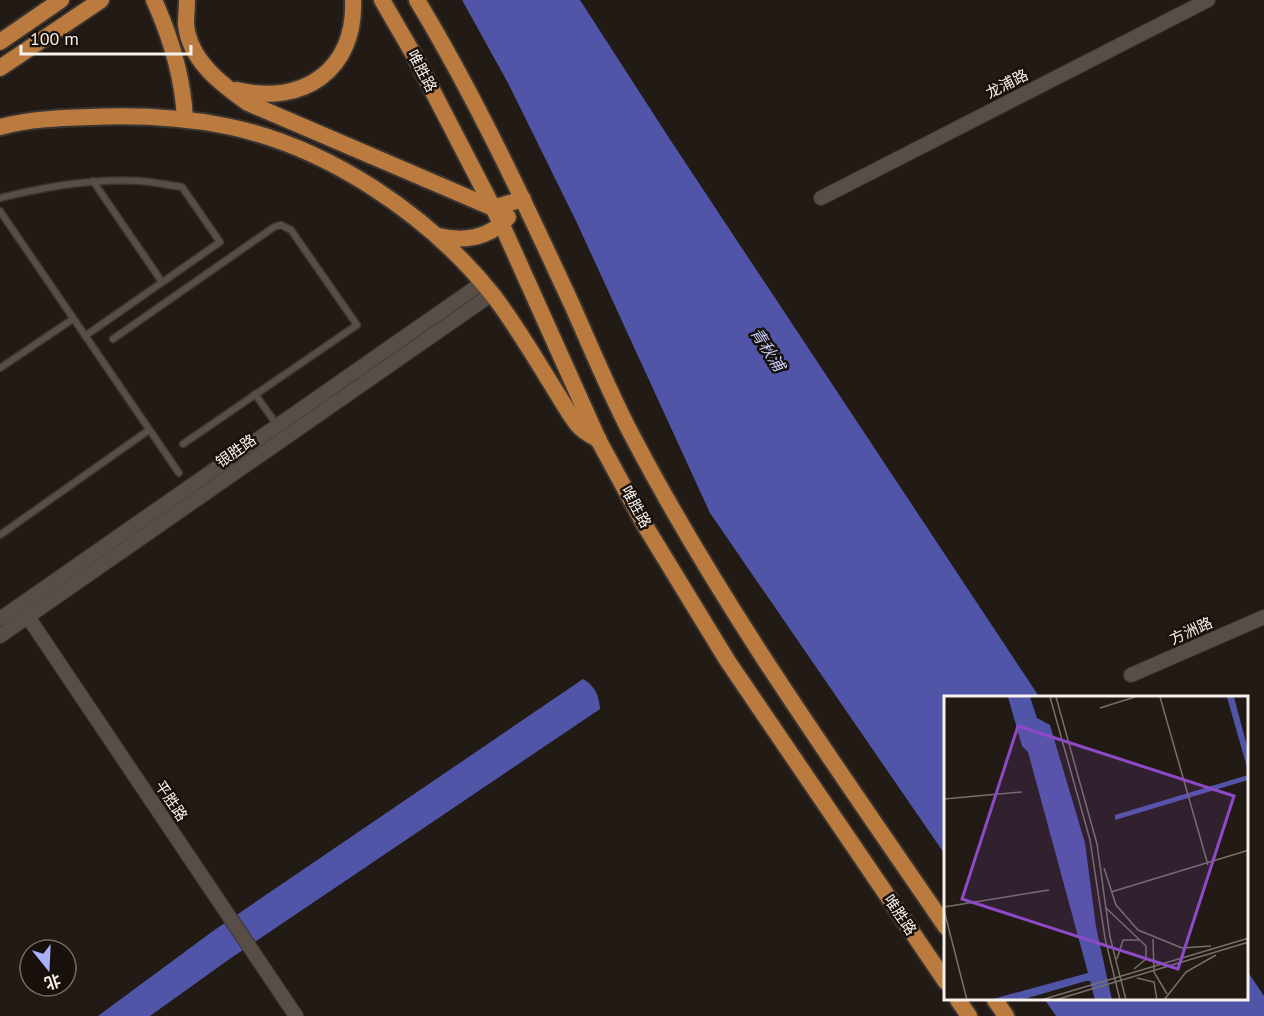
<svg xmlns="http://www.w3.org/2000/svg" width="1264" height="1016" viewBox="0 0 1264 1016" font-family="'PT Sans','Noto Sans SC',sans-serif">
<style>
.water{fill:#5055a7}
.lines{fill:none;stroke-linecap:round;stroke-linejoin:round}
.service-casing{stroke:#3a3431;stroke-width:9}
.tertiary-casing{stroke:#3a3431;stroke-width:16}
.primary-casing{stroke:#3a3431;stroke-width:20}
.service{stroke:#574e47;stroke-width:6}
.tertiary{stroke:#574e47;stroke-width:14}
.primary{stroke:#bb7b3f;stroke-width:16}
.labels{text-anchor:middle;stroke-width:5;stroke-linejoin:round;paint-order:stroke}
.street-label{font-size:15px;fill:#f7f1ed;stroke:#18110b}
.water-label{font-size:16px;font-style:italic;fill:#c7cefc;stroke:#18110b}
.inset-road{fill:none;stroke:#77706b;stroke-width:1.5}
.view{fill:#8e4ac6;fill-opacity:0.15;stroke:#8e4ac6;stroke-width:3}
.inset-edge{fill:none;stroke:#f7f1ed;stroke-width:3}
</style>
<rect width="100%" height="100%" fill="#221a14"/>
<g class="water">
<polygon points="462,0 580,0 671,141 1040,698 946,698 946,856 710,513 577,223 508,83"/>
<path d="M583,679c12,7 16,16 17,30l-369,249 -81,58h-52l115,-85z"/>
<polygon points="1248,972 1264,996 1264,1016 1056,1016 1045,1000 1248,1000"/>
</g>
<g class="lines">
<g class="service-casing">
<g id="service">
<polyline points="93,181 162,282"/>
<path d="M0,198c45,-11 93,-20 140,-17 14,1 28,4 42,6l38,55 -135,94"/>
<polyline points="0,211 179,473"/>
<polyline points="113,339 274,227 281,225 291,230 357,325 183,444"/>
<polyline points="0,368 73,319"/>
<polyline points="255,394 277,425"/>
<polyline points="0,535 149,430"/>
</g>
</g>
<g class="tertiary-casing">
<g id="tertiary">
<polyline points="821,198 1208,0"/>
<polyline points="24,611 296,1016"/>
<polyline points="0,619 482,283"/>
<polyline points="0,636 492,294"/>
<polyline points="1131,675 1264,617"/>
</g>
</g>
<g class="primary-casing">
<g id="primary">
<path d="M154,0c17,38 29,77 31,119"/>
<path d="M187,0c0,8 -1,16 -1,24 3,36 35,60 62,79l245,105 30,-9"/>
<polyline points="382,0 415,57 502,225 599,441 644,524 727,660 946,982"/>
<path d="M417,0c59,98 108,203 156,307 20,45 39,92 63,136 90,170 202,326 310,484"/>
<polyline points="0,42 61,0"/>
<polyline points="0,68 101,0"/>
<path d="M237,90c66,16 119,-20 116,-90"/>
<path d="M0,127c29,-8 60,-9 90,-10 45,-2 91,0 136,9 101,20 203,89 267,169 23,30 42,63 62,95 7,11 14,24 22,34 5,7 15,12 22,16"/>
<path d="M438,236c26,6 52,2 70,-19"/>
<polyline points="958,1000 969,1016"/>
<polyline points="995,1000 1006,1016"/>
</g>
</g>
<use href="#service" class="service"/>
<use href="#tertiary" class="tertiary"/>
<use href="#primary" class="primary"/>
</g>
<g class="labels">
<g class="street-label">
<text transform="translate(422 71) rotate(62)" y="5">唯胜路</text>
<text transform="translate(1007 84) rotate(-27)" y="5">龙浦路</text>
<text transform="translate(236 451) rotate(-35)" y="5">银胜路</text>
<text transform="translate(636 507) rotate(61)" y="5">唯胜路</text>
<text transform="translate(1191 631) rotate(-24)" y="5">方洲路</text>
<text transform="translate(171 801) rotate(56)" y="5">平胜路</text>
<text transform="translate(900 915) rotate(56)" y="5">唯胜路</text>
</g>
<g class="water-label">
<text transform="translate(768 349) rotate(57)" y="6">青秋浦</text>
</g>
</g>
<g transform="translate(944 696)">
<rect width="304" height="304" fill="#221a14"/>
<path d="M64,1h22l7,21 13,7 35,118 11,84 16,73h-17l-5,-19h-4l-65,19h-32l99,-27 -60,-221 -6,-6zM283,1h7l14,53v21zM304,79v5l-133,40v-5z" fill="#5055a7"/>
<path class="inset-road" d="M106,1l40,143 15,98 15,62M112,1l41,147 13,93 16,63M216,1l48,168M156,12l35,-11M0,103l78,-7M160,172l12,37 22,25 44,18 29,-2M167,196l138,-42M0,211l105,-17M161,211l41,39v13l-12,10M0,214l23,90M209,243l1,33 13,22M173,263l6,-19h17M193,282l17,4 3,18M97,304l208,-62M111,304l194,-58M220,304l22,-28 30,-17"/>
<path class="view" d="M74,30l216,70 -56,173 -216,-70z"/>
<rect width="304" height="304" class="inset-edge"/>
</g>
<g transform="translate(48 968) rotate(162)"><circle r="28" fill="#18110b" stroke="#716b65" stroke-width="1.5"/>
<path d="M0-4.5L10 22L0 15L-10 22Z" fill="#a7b1fc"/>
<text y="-9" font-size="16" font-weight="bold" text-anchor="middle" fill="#f7f1ed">北</text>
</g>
<path d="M21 45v9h170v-9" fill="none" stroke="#f7f1ed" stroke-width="3"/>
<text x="30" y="45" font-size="18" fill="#f7f1ed" stroke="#18110b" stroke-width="4.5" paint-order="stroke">100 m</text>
</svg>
